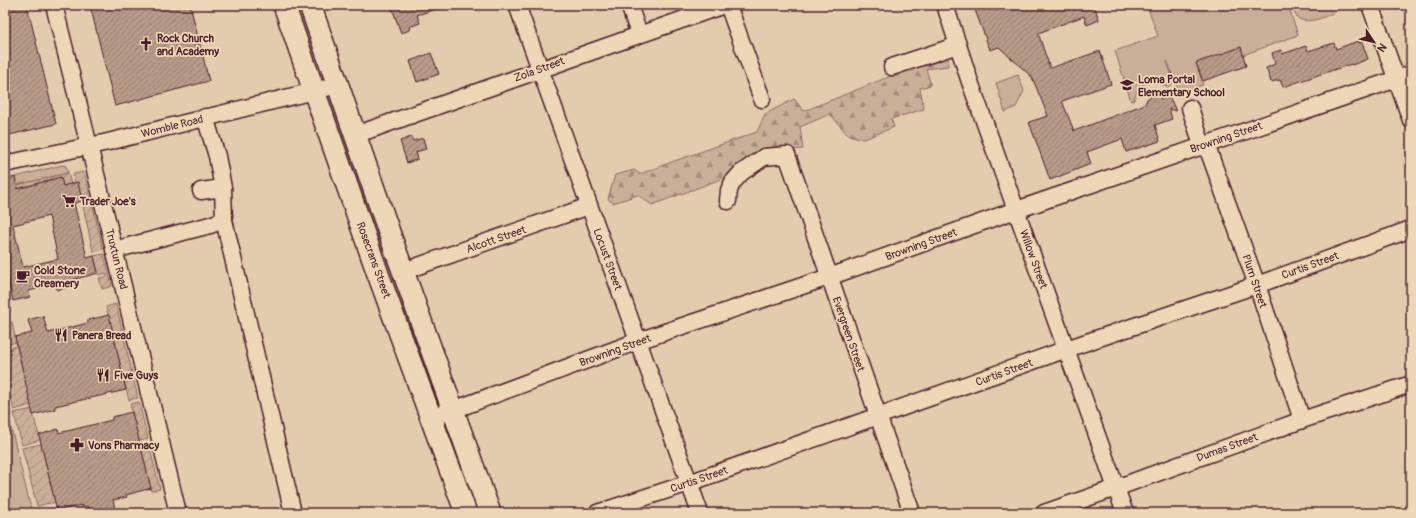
<svg xmlns="http://www.w3.org/2000/svg" width="1416" height="518" viewBox="0 0 1416 518" font-family="Pangolin,sans-serif">
<style>
.green{fill:#caaf98;stroke:#8a6762}
.forest{fill:url(#forest-firs);stroke:#8a6762}
.garden{fill:url(#garden-furrows);stroke:#8a6762}
.building{fill:url(#building-hatch);stroke:#4a1f2b;fill-rule:evenodd}
.lines{fill:none;stroke-linecap:round;stroke-linejoin:round}
.minor-casing{stroke:#4a1f2b;stroke-width:19}
.major-casing{stroke:#4a1f2b;stroke-width:24}
.minor{stroke:#edd7b6;stroke-width:16}
.major{stroke:#edd7b6;stroke-width:21}
.labels{text-anchor:middle;stroke-width:3.5;stroke-linejoin:round;paint-order:stroke}
.poi-label{font-size:11px;font-weight:bold;fill:#4a1f2b;stroke:#edd7b6;text-anchor:start}
.street-label{font-size:11px;fill:#4a1f2b;stroke:#edd7b6}
</style>
<defs>
<pattern id="forest-firs" width="22" height="20" patternUnits="userSpaceOnUse"><rect width="22" height="20" fill="#caaf98"/><path d="M5 1l3.5 6h-7zM16 11l3.5 6h-7z" fill="#a68e7c"/></pattern>
<pattern id="garden-furrows" width="10" height="10" patternUnits="userSpaceOnUse"><rect width="10" height="10" fill="#caaf98"/><path d="M-1 1l2-2M0 10L10 0M9 11l2-2" fill="none" stroke="#a68e7c"/></pattern>
<pattern id="building-hatch" width="6" height="6" patternUnits="userSpaceOnUse"><rect width="6" height="6" fill="#b89b89"/><path d="M-1 1l2-2M0 6l6-6M5 7l2-2" fill="none" stroke="#987e70"/></pattern>
</defs>
<rect width="100%" height="100%" fill="#e3ccae"/>
<filter id="ink" filterUnits="userSpaceOnUse"><feTurbulence type="fractalNoise" baseFrequency=".025" numOctaves="2"/><feDisplacementMap in="SourceGraphic" scale="8" xChannelSelector="R" yChannelSelector="G"/><feConvolveMatrix kernelMatrix="1 2 1 2 8 2 1 2 1" color-interpolation-filters="sRGB"/></filter>
<g filter="url(#ink)">
<g class="green">
<path d="M1147,5h141l10,30 -55,20 -2,-8 -45,16 7,22 -24,8 -12,-32 7,21 -6,5c-16,-9 -30,-6 -34,13l-3,1 -16,-50 43,-15z"/>
<path d="M1292,5h50c-5,9 -33,20 -43,14 -4,-3 -6,-9 -7,-14z"/>
<polygon points="1018,75 1024,91 1016,107 1005,112 996,83"/>
<polygon points="62,165 66,166 68,173 17,185 15,177"/>
<polygon points="5,401 8,415 32,513 5,513"/>
</g>
<polygon class="forest" points="948,53 948,66 926,69 931,85 920,88 924,109 891,119 894,127 864,139 848,135 830,114 800,127 803,149 768,151 738,164 729,176 652,205 638,195 613,203 608,199 615,175 634,170 640,174 677,160 757,132 765,114 794,99 804,111"/>
<g class="garden">
<polygon points="84,172 91,199 82,201 78,183 75,183 73,174"/>
<polygon points="68,173 71,184 63,186 61,177 18,189 17,185"/>
<polygon points="92,203 103,249 93,251 83,206"/>
<polygon points="104,254 112,286 102,289 99,278 107,277 106,273 99,275 94,256"/>
<polygon points="116,304 138,398 129,400 106,307"/>
<polygon points="12,322 16,342 5,345 5,324"/>
<polygon points="17,346 31,405 14,410 5,374 5,349"/>
<polygon points="139,402 148,439 139,441 130,404"/>
<polygon points="32,409 40,440 22,445 14,413"/>
<polygon points="41,444 55,502 37,506 22,448"/>
<polygon points="149,444 160,489 151,491 141,446"/>
</g>
<g class="building">
<polygon points="5,5 27,5 56,124 5,136"/>
<polygon points="90,5 190,5 209,81 115,106"/>
<polygon points="391,5 443,5 443,7 417,15 420,23 409,27 410,30 401,33"/>
<polygon points="988,5 1094,5 1099,20 1087,25 1084,16 1038,33 1050,68 1100,51 1111,84 1062,101 1074,131 1145,104 1147,99 1151,96 1158,95 1161,99 1169,96 1176,111 1169,109 1172,119 1155,125 1160,141 1126,152 1122,139 1087,152 1091,164 1050,180 1029,122 1048,116 1032,77 999,47 990,50 975,10"/>
<polygon points="1358,41 1359,43 1362,42 1368,59 1352,65 1351,64 1283,87 1280,80 1271,82 1266,68 1275,64 1272,53 1281,50 1282,54 1306,46 1308,51 1334,43 1336,49"/>
<polygon points="1241,47 1246,66 1203,81 1196,63"/>
<polygon points="431,53 439,74 417,82 410,61"/>
<polygon points="411,137 413,141 423,138 426,149 416,152 418,159 407,163 400,141"/>
<path d="M15,177l2,12 44,-12 2,9 15,-4 4,19 -8,2 13,55 7,-2 4,17 -26,7 1,6 -16,4 -2,-6 -26,7 1,6 -17,4 -5,-23 -3,1v-99zM49,216l9,43 -35,8 -10,-42z"/>
<polygon points="109,315 126,390 55,406 55,409 33,415 15,337 32,333 28,320 43,316 48,333 88,323 88,320"/>
<polygon points="132,412 151,488 126,495 127,497 113,500 116,513 89,513 87,506 82,507 81,505 57,511 39,435 58,429 59,433 112,420 112,417"/>
</g>
<g class="lines">
<g class="minor-casing">
<g id="minor">
<polyline points="54,5 94,166 178,513"/>
<polyline points="517,5 700,513"/>
<polyline points="629,5 639,34"/>
<polyline points="728,5 762,99"/>
<polyline points="945,5 969,79 1125,513"/>
<polyline points="1370,5 1411,120"/>
<polyline points="892,67 958,45"/>
<polyline points="1190,108 1202,145"/>
<polyline points="205,117 217,156 223,188"/>
<polyline points="355,135 724,5"/>
<polyline points="1206,144 1257,285 1302,420"/>
<polyline points="5,164 108,142 338,85"/>
<polyline points="201,191 223,188 224,220 293,513"/>
<polyline points="728,201 729,190 733,182 741,173 764,157 787,155 912,513"/>
<polyline points="114,250 210,225 224,220"/>
<polyline points="404,271 589,206"/>
<polyline points="432,418 638,341 829,277 1002,215 1411,74"/>
<polyline points="597,513 689,483 1081,344 1257,285 1411,229"/>
<polyline points="1044,513 1116,488 1302,420 1411,384"/>
</g>
</g>
<g class="major-casing">
<g id="major">
<polyline points="284,5 378,274 466,513"/>
<polyline points="310,5 389,232 490,513"/>
</g>
</g>
<use href="#minor" class="minor"/>
<use href="#major" class="major"/>
</g>
</g>
<defs>
<g id="church-bare" transform="scale(1.08)"><path d="M-1.2-6h2.4v3.5h3.3v2.4h-3.3V6h-2.4V-.1h-3.3v-2.4h3.3Z" fill="#4a1f2b" stroke="#edd7b6" stroke-width="2.5" paint-order="stroke"/></g>
<g id="school-bare" transform="scale(1.08)"><path d="M0-5L7-2L0 1L-7-2ZM-4 1L0 2.5L4 1V4Q0 6-4 4Z" fill="#4a1f2b" stroke="#edd7b6" stroke-width="2.5" paint-order="stroke"/></g>
<g id="supermarket-bare" transform="scale(1.08)"><path d="M-6-5.5h2.5l.6 2H6L4.5 2H-2.5L-4.4-4H-6ZM-1.5 3.2a1.3 1.3 0 1 0 .1 0ZM3 3.2a1.3 1.3 0 1 0 .1 0Z" fill="#4a1f2b" stroke="#edd7b6" stroke-width="2.5" paint-order="stroke"/></g>
<g id="cafe-bare" transform="scale(1.08)"><path d="M-5.5-4.5H6V0H3Q3 3.5 0 3.5H-2.5Q-5.5 3.5-5.5 0ZM3-3.2v2h1.7v-2ZM-6 4.5H4V6H-6Z" fill="#4a1f2b" stroke="#edd7b6" stroke-width="2.5" paint-order="stroke"/></g>
<g id="restaurant-bare" transform="scale(1.08)"><path d="M-5-6h1v4h1v-4h1v4h1v-4h1v5L-1.5 .5V6h-2V.5L-5-1ZM5-6V6H3V1.5H1.5Q1.5-4 5-6Z" fill="#4a1f2b" stroke="#edd7b6" stroke-width="2.5" paint-order="stroke"/></g>
<g id="pharmacy-bare" transform="scale(1.08)"><path d="M-2-6h4v4h4v4h-4v4h-4v-4h-4v-4h4Z" fill="#4a1f2b" stroke="#edd7b6" stroke-width="2.5" paint-order="stroke"/></g>
</defs>
<g fill-rule="evenodd">
<use href="#church-bare" x="146" y="44"/>
<use href="#school-bare" x="1127" y="85"/>
<use href="#supermarket-bare" x="69" y="201"/>
<use href="#cafe-bare" x="23" y="276"/>
<use href="#restaurant-bare" x="61" y="335"/>
<use href="#restaurant-bare" x="103" y="375"/>
<use href="#pharmacy-bare" x="77" y="445"/>
</g>
<g class="labels">
<g class="poi-label">
<text x="157" y="42">Rock Church<tspan x="157" dy="13">and Academy</tspan></text>
<text x="1138" y="83">Loma Portal<tspan x="1138" dy="13">Elementary School</tspan></text>
<text x="80" y="205">Trader Joe's</text>
<text x="34" y="274">Cold Stone<tspan x="34" dy="13">Creamery</tspan></text>
<text x="72" y="339">Panera Bread</text>
<text x="114" y="379">Five Guys</text>
<text x="88" y="449">Vons Pharmacy</text>
</g>
<g class="street-label">
<text transform="translate(539 69) rotate(-20)" y="4">Zola Street</text>
<text transform="translate(172 126) rotate(-14)" y="4">Womble Road</text>
<text transform="translate(1226 137) rotate(-19)" y="4">Browning Street</text>
<text transform="translate(496 239) rotate(-19)" y="4">Alcott Street</text>
<text transform="translate(921 244) rotate(-20)" y="4">Browning Street</text>
<text transform="translate(117 259) rotate(76)" y="4">Truxtun Road</text>
<text transform="translate(608 259) rotate(70)" y="4">Locust Street</text>
<text transform="translate(1034 259) rotate(70)" y="4">Willow Street</text>
<text transform="translate(374 260) rotate(70)" y="4">Rosecrans Street</text>
<text transform="translate(1310 265) rotate(-20)" y="4">Curtis Street</text>
<text transform="translate(1255 281) rotate(71)" y="4">Plum Street</text>
<text transform="translate(849 334) rotate(71)" y="4">Evergreen Street</text>
<text transform="translate(615 350) rotate(-20)" y="4">Browning Street</text>
<text transform="translate(1004 372) rotate(-20)" y="4">Curtis Street</text>
<text transform="translate(1227 447) rotate(-20)" y="4">Dumas Street</text>
<text transform="translate(699 479) rotate(-19)" y="4">Curtis Street</text>
</g>
</g>
<rect width="1416" height="518" fill="none" stroke="#edd7b6" stroke-width="20"/>
<rect x="10" y="10" width="1396" height="498" fill="none" stroke="#4a1f2b" stroke-width="1.5" filter="url(#ink)"/>
<g transform="translate(1374 42) rotate(125)" stroke="#edd7b6" stroke-width="3" paint-order="stroke">
<path d="M0-3L7 15L0 10L-7 15Z" fill="#4a1f2b"/>
<text y="-6" font-size="11" font-weight="bold" text-anchor="middle" fill="#4a1f2b">N</text>
</g>
</svg>
